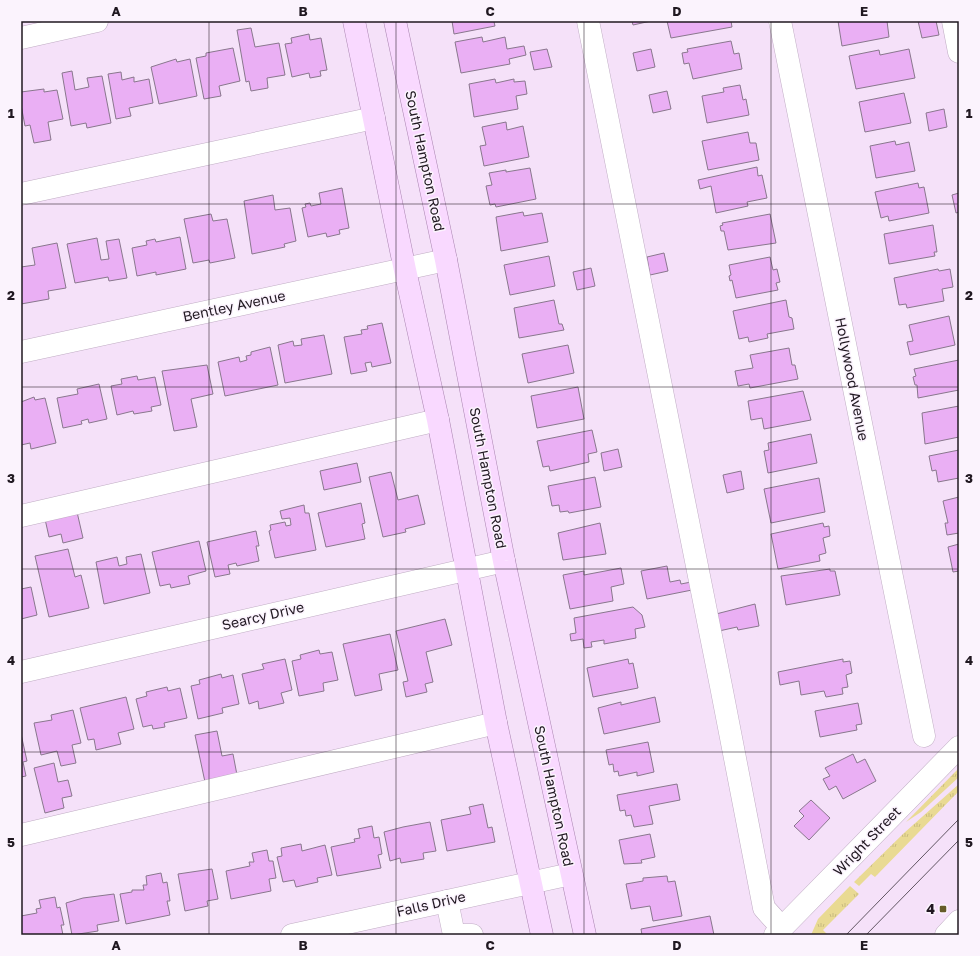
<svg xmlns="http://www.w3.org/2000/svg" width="980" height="956" viewBox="0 0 980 956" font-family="'Golos Text',sans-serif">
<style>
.grass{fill:url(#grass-tufts)}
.building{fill:#eaaff4;stroke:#89778d}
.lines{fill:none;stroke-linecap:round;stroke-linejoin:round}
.minor-casing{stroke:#c0adc4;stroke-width:23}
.major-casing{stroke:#aa85b1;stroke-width:23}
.minor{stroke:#fff;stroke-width:22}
.major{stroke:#f9d9ff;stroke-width:22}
.tram{stroke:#615663;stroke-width:1}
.grid{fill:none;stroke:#201821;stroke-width:1;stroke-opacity:0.55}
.poi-dot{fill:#665c29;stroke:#fbf3fd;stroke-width:1.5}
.labels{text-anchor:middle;stroke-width:3;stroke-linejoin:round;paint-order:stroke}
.street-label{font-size:14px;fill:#201821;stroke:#fbf3fd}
.poi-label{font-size:14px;font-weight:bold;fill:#201821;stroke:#fbf3fd;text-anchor:end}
.neatline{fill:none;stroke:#201821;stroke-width:1.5}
.grid-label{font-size:13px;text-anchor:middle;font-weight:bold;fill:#201821}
</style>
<defs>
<pattern id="grass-tufts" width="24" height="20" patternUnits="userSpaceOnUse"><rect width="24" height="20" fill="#e9da93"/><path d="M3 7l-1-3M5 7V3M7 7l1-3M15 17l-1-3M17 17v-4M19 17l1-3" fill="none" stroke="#c8ba7e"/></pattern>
</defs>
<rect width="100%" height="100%" fill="#f5e1f9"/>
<g class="grass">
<polygon points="959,768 959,777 921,812 906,822"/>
<polygon points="959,784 959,791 875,877 871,874 859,886 854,882 904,833"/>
<polygon points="850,886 859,894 823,930 828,935 811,935 818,919"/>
</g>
<g class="building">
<polygon points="452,21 496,21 494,22 495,26 454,34"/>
<polygon points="632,21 651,21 633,25"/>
<polygon points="667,21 731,21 732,27 671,38"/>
<polygon points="838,21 887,21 889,37 842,46"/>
<polygon points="918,21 936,21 939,35 922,38"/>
<polygon points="251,28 255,47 279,43 285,75 267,78 268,88 251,91 249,81 246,82 237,30"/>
<polygon points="309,34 310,40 321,38 327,70 320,71 321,76 310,78 309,73 292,77 285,44 292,43 291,38"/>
<polygon points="482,37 483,42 505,37 507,49 524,46 526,55 509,59 510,64 461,73 455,42"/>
<polygon points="731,41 734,54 739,53 742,69 693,79 689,63 684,64 682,53 688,52 687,49"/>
<polygon points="233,48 240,81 219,86 221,96 204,99 196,58 206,56 206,53"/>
<polygon points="547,49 552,67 534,70 530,52"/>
<polygon points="651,49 655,67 637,71 633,53"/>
<polygon points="909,49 915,78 856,89 849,56 879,50 880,55"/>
<polygon points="176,59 177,62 190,59 197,96 159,104 151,67"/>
<polygon points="72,71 75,90 89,87 87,78 102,76 111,123 87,128 86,123 71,126 62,73"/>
<polygon points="121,72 122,80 134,77 134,82 149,79 153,103 129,108 131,116 116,119 108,74"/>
<polygon points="495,79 496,83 514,79 514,82 525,81 527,94 516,96 518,109 474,117 469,84"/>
<polygon points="740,85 743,100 746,99 749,115 707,123 702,96 724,92 723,88"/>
<polygon points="44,89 44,92 57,90 63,119 48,122 51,140 34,143 30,125 25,126 21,105 21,92"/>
<polygon points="667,91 671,109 653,113 649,95"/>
<polygon points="904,93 911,123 865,132 859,102"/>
<polygon points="944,109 947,127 929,131 926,113"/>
<polygon points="506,122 507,130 523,126 529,157 484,166 480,146 486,145 482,127"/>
<polygon points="748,132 750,143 756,143 759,160 708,170 702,141"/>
<polygon points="895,141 896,145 909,142 915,171 876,178 870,146"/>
<polygon points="757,167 758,176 762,175 767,198 747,202 748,206 716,213 711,186 700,189 698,180"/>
<polygon points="530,168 536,199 496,207 495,204 490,205 486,186 492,185 489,173 506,170 506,172"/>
<polygon points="918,183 919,188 924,187 929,213 889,221 888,216 881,218 875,192"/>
<polygon points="342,188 349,228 339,230 340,234 327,237 326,233 308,237 302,208 306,207 305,204 310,203 311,206 321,204 319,193"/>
<polygon points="959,193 959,212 956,213 952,195"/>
<polygon points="273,195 275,210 290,208 296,241 284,244 285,247 252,254 244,201"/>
<polygon points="523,212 524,216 542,213 548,242 501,251 496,217"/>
<polygon points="211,214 213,221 227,219 235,258 210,263 209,260 193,263 184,219"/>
<polygon points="770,214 776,243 728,250 724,231 721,231 720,226 723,225 722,223"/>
<polygon points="933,225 937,252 934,252 935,256 889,264 884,234"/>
<polygon points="180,237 186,269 156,275 156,272 137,276 132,248 147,245 146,241 155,239 156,242"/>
<polygon points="97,238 101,260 109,259 106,241 119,239 127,278 109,281 108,277 75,283 67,244"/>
<polygon points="57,243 66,288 48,291 49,299 21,304 21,267 35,265 32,248"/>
<polygon points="664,253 668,271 650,275 647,257"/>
<polygon points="549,256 555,286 510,295 504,265"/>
<polygon points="770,257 773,270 777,269 780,282 776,283 778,290 736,298 732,280 730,281 729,276 731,275 729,265"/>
<polygon points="591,268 595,286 577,290 573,272"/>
<polygon points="938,269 939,271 950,269 953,287 942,289 944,301 907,308 906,304 899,305 894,278"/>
<polygon points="554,300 559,324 562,324 564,330 519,338 514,308"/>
<polygon points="786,300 789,317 792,318 794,329 767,334 768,338 749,342 748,337 739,339 733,311"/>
<polygon points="949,316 955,345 910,355 907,342 913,341 909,325"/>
<polygon points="382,323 391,363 372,367 371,362 365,363 367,371 351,374 344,337 362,334 361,330 368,329 367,326"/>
<polygon points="324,335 332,374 285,383 278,345 293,341 294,346 302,345 301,339"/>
<polygon points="568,345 574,373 528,383 522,354"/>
<polygon points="270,347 278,385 225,396 218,362 239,357 240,362 247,360 246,356 251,355 251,352"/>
<polygon points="789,348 792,365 795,365 798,379 750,388 749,384 738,386 735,371 753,368 750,355"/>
<polygon points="959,360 959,390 918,398 917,385 915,385 913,377 916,376 914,369"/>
<polygon points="207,365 213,394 191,399 197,427 174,431 162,371"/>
<polygon points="137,376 138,380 155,377 161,405 151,407 152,411 134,414 133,411 117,415 111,386 122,384 121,379"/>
<polygon points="99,384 107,419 89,423 88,419 81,421 82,424 63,428 57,398 78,394 77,389"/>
<polygon points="578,387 584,419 537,428 531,396"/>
<polygon points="803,391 811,420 764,429 762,418 751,420 748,401"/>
<polygon points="34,397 35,400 45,398 56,443 31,449 30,443 21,445 21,402"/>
<polygon points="959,406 959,437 925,444 922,413"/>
<polygon points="592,430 597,452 588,454 589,462 550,471 549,466 543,467 537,441"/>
<polygon points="811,434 817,463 768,473 764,451 769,450 768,443"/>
<polygon points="618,449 622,467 604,471 601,453"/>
<polygon points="959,450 959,478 938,482 936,470 932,471 929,456"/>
<polygon points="357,463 361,482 324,490 320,471"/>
<polygon points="741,471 744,489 727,493 723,475"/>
<polygon points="391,472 398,500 418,495 425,524 405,529 406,532 383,537 369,477"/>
<polygon points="595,477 601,507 569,513 568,511 560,512 559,505 552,506 548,486"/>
<polygon points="819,478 825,512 771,523 764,489"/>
<polygon points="959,497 959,533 947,535 945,523 948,523 943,501"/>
<polygon points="361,503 365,523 362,524 365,539 326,547 318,513"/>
<polygon points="304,505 305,513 309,513 316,550 275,558 269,531 271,530 270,525 285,522 286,526 291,525 290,518 282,519 280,511"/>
<polygon points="77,512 83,538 63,543 61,534 49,537 45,519"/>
<polygon points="600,523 606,554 563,560 558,533"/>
<polygon points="823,523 824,527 829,526 830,536 823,538 826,553 819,555 820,561 778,569 771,534"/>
<polygon points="256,531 259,546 256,546 259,561 237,566 236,563 228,565 230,574 215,577 207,542"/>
<polygon points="199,541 206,571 188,576 190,584 171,588 170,584 160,586 152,552"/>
<polygon points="959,544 959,571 953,572 948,547"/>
<polygon points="68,549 75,577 81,575 89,608 49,617 35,556"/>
<polygon points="141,554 150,593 104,604 96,562 117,557 119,566 127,564 126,557"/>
<polygon points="667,566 670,582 680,580 681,584 691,582 692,590 647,599 641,571"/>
<polygon points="621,568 624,584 611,587 613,601 570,609 563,575 584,571 584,575"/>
<polygon points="830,569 830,571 835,571 840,595 786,605 781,576"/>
<polygon points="31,587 37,615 21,619 21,589"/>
<polygon points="755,604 759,626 738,630 737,627 719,631 716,614"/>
<polygon points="633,607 642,615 645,627 635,629 636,638 604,644 604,640 591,642 592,647 584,648 583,639 571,641 570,634 576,633 574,618"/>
<polygon points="445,619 452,645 426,652 433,682 425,684 427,692 406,697 403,682 408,681 396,631"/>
<polygon points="390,634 398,670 379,674 382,690 355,696 343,644"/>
<polygon points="319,650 320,654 332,652 338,680 323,683 324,691 299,696 292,661 301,659 300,655"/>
<polygon points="285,659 292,690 281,693 284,703 259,709 258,701 249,704 242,674 264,669 262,664"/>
<polygon points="628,659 629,664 633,663 638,688 593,697 587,668"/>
<polygon points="843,659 843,662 850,661 852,673 846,675 848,687 842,688 843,694 826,697 824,691 801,695 799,681 780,685 778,672"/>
<polygon points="221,674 222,678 233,675 239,704 222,708 223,713 198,719 191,686 200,684 199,680"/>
<polygon points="167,687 168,691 180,688 187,718 164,723 165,727 153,729 152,725 143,727 136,699 147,696 146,692"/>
<polygon points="126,697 134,729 118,733 121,744 96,750 94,739 88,740 80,708"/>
<polygon points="655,697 660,722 604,734 598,708 621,702 621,705"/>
<polygon points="858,703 862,724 856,725 857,730 820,737 815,711"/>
<polygon points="73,710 81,743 72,745 76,763 61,766 57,751 41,755 34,723 52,720 51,715"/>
<polygon points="217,731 222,756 233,754 237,775 205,782 195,735"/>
<polygon points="21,734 27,761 23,762 26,776 21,777"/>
<polygon points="648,742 654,772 637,776 637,772 619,776 618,771 614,772 613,764 609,765 606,750"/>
<polygon points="853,754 857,763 865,759 876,781 843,799 836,786 829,790 823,779 830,776 825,768"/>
<polygon points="54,763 58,782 68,780 72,796 62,798 64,808 45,813 34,768"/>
<polygon points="677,784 680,800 649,806 653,824 634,827 631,815 626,816 625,810 620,811 617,795"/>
<polygon points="811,800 830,818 809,840 794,826 804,816 799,811"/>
<polygon points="483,804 488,828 492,827 495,842 447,851 441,820 471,814 469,807"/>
<polygon points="430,822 436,851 423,853 424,859 401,863 400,858 390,861 384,832 403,827"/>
<polygon points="372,826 374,838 379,837 382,854 378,855 381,868 337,876 331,847 355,842 354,839 360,838 358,829"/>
<polygon points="650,834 655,857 641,860 642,863 624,864 619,840"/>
<polygon points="301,844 302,851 325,845 332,875 317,878 318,882 296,887 294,880 283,882 277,857 282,856 281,848"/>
<polygon points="267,850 269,861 273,861 276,878 269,879 271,891 231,899 226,871 250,866 249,862 254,862 252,853"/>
<polygon points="212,869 218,899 207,901 208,906 185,911 178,874"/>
<polygon points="161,873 163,883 167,882 170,901 167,901 170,915 126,924 120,894 132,892 132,890 144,890 143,885 147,885 146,876"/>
<polygon points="667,876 668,882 675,881 682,916 653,921 650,906 631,909 626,884 643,881 643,878"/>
<polygon points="114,894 119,921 97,925 98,931 72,935 66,903 83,898"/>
<polygon points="55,897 57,908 60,907 64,925 61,925 63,935 21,935 21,916 37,913 36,909 41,908 39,900"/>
<polygon points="710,916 714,935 642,935 641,929"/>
</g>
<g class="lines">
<g class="minor-casing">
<g id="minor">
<polyline points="588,21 721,686 764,908 782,928"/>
<polyline points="780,21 924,736"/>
<polyline points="953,21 959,52"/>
<polyline points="21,38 97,21"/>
<polyline points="21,194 374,118"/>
<polyline points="21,352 446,260"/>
<polyline points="21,516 438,420"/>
<polyline points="21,672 504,561"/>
<polyline points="21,835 496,723"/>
<polyline points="447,901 454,935"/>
<polyline points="292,935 571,874"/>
<polyline points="454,935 472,935"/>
<polyline points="775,935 959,747"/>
<polyline points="946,935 959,921"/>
</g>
</g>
<g class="major-casing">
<g id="major">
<polyline points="354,21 405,270 438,420 496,723 542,935"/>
<polyline points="395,21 446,260 504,561 585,935"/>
</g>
</g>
<use href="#minor" class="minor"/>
<use href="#major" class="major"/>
<g class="tram">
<polyline points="846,935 959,819"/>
<polyline points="866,935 959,840"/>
</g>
</g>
<path class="grid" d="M209,21v914M396,21v914M584,21v914M771,21v914M21,204h938M21,387h938M21,569h938M21,752h938"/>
<rect class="poi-dot" x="939" y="905" width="8" height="8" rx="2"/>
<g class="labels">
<g class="street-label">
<text transform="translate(425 161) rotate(78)" y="5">South Hampton Road</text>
<text transform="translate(234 306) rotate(-12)" y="5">Bentley Avenue</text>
<text transform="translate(852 379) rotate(79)" y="5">Hollywood Avenue</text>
<text transform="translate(488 478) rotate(79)" y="5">South Hampton Road</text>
<text transform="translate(263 616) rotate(-13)" y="5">Searcy Drive</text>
<text transform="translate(554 796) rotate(78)" y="5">South Hampton Road</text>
<text transform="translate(867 841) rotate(-46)" y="5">Wright Street</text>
<text transform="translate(431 904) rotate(-13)" y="5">Falls Drive</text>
</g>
<g class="poi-label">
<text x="935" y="914">4</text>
</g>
</g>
<rect width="980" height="956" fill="none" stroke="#fbf3fd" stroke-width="44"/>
<rect x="22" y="22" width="936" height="912" class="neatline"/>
<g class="grid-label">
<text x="116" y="16">A</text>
<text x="303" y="16">B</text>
<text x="490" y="16">C</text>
<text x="677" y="16">D</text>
<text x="864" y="16">E</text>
<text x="11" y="118">1</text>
<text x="969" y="118">1</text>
<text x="11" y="300">2</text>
<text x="969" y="300">2</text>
<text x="11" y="483">3</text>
<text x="969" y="483">3</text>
<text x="11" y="665">4</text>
<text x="969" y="665">4</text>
<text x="11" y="847">5</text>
<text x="969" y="847">5</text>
<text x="116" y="950">A</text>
<text x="303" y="950">B</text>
<text x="490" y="950">C</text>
<text x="677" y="950">D</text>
<text x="864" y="950">E</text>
</g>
</svg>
